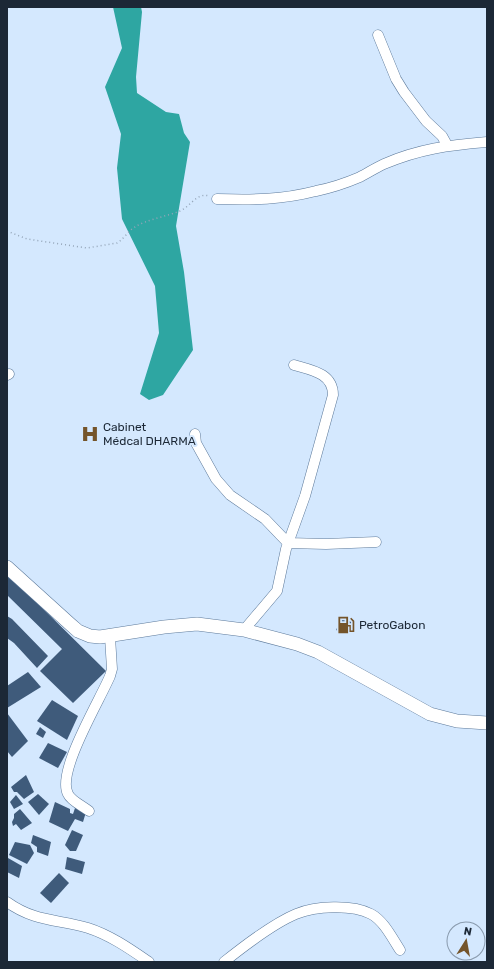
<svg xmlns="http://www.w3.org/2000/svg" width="494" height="969" viewBox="0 0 494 969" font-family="Rubik,sans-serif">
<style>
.water{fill:#2ea6a2}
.building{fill:#3f5b7b}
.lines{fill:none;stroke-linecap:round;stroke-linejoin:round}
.minor-casing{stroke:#5d7a9b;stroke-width:11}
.major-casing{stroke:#5d7a9b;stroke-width:14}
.path{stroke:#94a5b8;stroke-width:1.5;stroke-dasharray:1 3;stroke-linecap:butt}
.minor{stroke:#fff;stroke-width:10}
.major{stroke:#fff;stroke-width:13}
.labels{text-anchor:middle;stroke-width:4;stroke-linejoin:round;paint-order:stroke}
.poi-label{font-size:12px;fill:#1c2836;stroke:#d4e8fe;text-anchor:start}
</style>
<rect width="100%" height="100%" fill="#d4e8fe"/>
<polygon class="water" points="113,7 141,7 142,12 136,77 137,93 166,112 179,114 184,133 190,142 176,226 184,272 193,350 163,395 149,400 140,394 159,333 155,286 122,219 117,168 121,134 105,87 122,48"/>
<g class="building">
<polygon points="7,573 106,671 73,703 40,671 62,649 7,595"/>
<polygon points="343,615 353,620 346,635 336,630"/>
<polygon points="7,616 12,619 48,656 37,668 14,643 7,638"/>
<polygon points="28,672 41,687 7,708 7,686"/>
<polygon points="52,700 78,716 67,740 37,721"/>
<polygon points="7,713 28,741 12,757 7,751"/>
<polygon points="40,727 46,732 43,738 36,734"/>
<polygon points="48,743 67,752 58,768 39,758"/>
<polygon points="26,775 34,792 24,799 17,792 14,792 11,787"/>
<polygon points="38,794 49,804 39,815 28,802"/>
<polygon points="16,795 23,804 14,809 10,802"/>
<polygon points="55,802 70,809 70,813 73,814 75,808 86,812 83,822 75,819 68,831 49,822"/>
<polygon points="20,809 32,823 21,830 16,824 13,826 12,822 14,818 14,814"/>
<polygon points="72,830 83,835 76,851 70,851 65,845"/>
<polygon points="33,835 51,842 48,856 37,852 37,847 31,843"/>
<polygon points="15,842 30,845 34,853 27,864 9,855"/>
<polygon points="67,857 85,862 82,874 65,869"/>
<polygon points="8,858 22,866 19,878 7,872 7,860"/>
<polygon points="59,873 69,883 51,903 40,893"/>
</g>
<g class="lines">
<g class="minor-casing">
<g id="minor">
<polyline points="378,35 396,79 404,92 426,121 442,136 447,145"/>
<path d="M217,199c36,1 64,1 99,-8 15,-3 30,-8 44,-14 8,-4 15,-9 24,-13 35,-15 65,-19 103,-22"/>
<polyline points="7,375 9,374"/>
<polyline points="195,434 196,443 216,479 230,495 265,519 288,543 326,544 376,542"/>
<path d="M244,630l33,-39 9,-42 19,-53 28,-101c0,-22 -22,-25 -39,-30"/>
<path d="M89,811c-6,-5 -18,-10 -21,-17 -12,-22 32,-94 42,-118l2,-7 -2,-32"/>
<path d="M7,902c28,20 50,17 81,26 22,7 42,21 61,34"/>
<path d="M224,962c20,-16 48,-38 72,-48 19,-8 56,-10 75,0 13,7 21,24 29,36"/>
</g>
</g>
<g class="major-casing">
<polyline id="major" points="7,567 70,624 78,631 90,636 100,637 164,627 197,624 244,630 297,644 318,652 430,714 457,721 487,723"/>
</g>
<path class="path" d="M7,231l20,8 60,9 30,-5c7,-4 11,-12 18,-16 10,-7 33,-11 45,-16 10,-4 17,-19 29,-15"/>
<use href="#minor" class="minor"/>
<use href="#major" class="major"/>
</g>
<defs>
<g id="hospital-bare" transform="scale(1.38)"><path d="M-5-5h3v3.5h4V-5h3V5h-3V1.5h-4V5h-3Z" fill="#74542a" stroke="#d4e8fe" stroke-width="2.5" paint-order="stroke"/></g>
<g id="fuel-bare" transform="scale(1.38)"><path d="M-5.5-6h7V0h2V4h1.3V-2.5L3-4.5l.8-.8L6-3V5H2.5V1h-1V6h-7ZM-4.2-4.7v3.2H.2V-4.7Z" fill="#74542a" stroke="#d4e8fe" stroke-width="2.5" paint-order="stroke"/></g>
</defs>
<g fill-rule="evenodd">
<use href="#hospital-bare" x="90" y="434"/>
<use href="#fuel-bare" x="346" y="625"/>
</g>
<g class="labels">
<g class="poi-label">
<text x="103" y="431">Cabinet<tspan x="103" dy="14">Médcal DHARMA</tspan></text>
<text x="359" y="629">PetroGabon</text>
</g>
</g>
<rect width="494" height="969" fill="none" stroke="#1c2836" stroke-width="16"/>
<g transform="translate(466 941) rotate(11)"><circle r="19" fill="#d4e8fe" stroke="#8a9bae"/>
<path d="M0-3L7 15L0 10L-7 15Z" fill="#74542a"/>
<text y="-6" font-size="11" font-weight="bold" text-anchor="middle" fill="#1c2836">N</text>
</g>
</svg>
